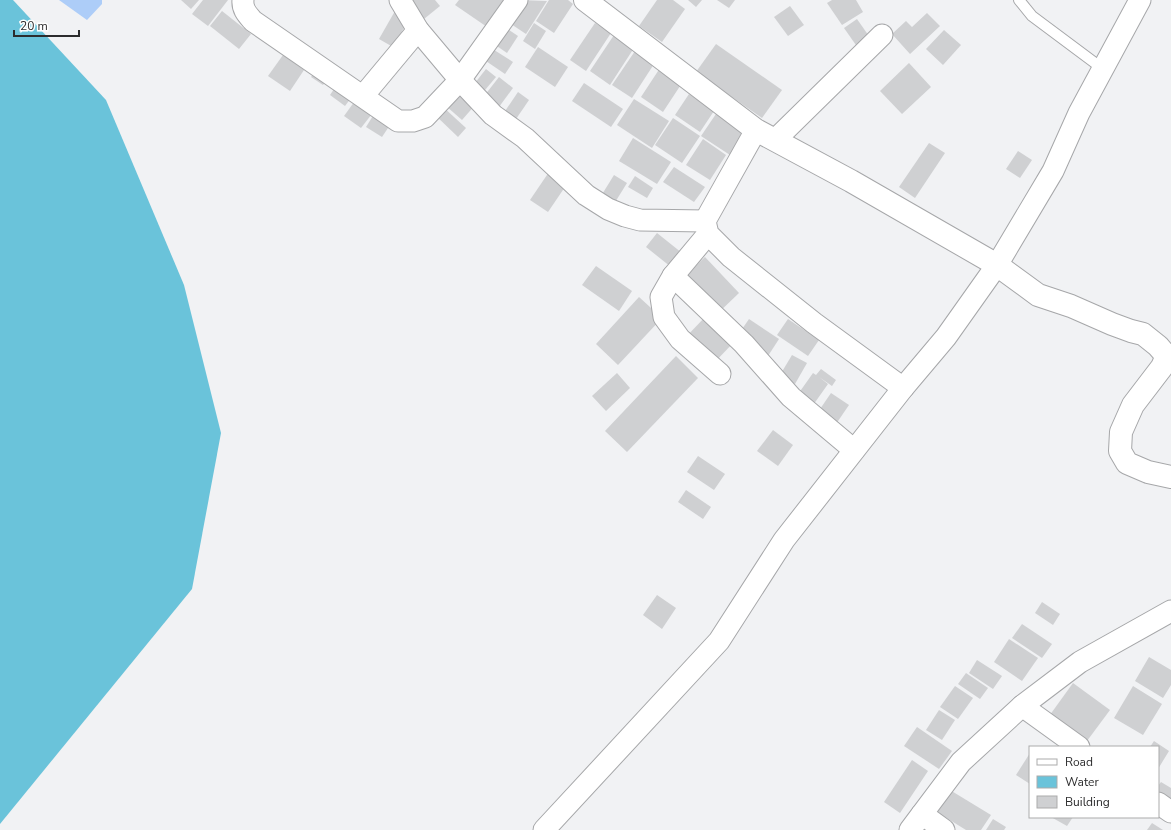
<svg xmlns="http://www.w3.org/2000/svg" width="1171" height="830" viewBox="0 0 1171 830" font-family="'Nunito Sans',sans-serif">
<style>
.green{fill:#adcdf8}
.water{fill:#6ac3da}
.building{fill:#cfd0d2}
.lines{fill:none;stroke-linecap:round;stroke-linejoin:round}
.lane-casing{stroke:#a6a7a9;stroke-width:12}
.street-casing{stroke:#a6a7a9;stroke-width:23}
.secondary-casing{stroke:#a6a7a9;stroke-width:24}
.lane{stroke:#fff;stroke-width:10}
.street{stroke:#fff;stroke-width:21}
.secondary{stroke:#fff;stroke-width:22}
</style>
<rect width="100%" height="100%" fill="#f1f2f4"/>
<polygon class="green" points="59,0 102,0 102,4 87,20"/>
<polygon class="water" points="0,0 13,0 106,100 184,285 221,433 192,589 0,824"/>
<g class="building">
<polygon points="181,0 199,0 191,9"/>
<polygon points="203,0 228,0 208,26 192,14"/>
<polygon points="408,0 435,0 440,6 424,19"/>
<polygon points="459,0 511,0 490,29 455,5"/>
<polygon points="519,0 547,1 526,34 505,20"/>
<polygon points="549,0 568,0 573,4 554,33 536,21"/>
<polygon points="657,0 673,0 685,9 662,42 639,26"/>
<polygon points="688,0 702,0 696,7"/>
<polygon points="717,0 735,0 729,8"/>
<polygon points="832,0 856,0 863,12 842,25 827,3"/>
<polygon points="790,6 804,25 788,36 774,17"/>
<polygon points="222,11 251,34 239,49 210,26"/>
<polygon points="395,11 409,19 393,47 379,39"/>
<polygon points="927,13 940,26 910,54 892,34 906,21 912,27"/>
<polygon points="857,19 871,39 858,48 844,28"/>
<polygon points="534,23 546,31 535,49 523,41"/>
<polygon points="595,23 611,33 586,71 570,60"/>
<polygon points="502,25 518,36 507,53 491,42"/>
<polygon points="944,30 961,45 943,65 926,49"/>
<polygon points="614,35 634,48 610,85 590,71"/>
<polygon points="716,44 782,90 762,118 696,72"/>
<polygon points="538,47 568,67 555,87 525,67"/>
<polygon points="491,48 513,62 505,74 483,59"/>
<polygon points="635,51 654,64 632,98 612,85"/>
<polygon points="283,55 304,70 290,91 268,76"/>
<polygon points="909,63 931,87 902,114 880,91"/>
<polygon points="318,68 330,76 323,85 311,77"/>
<polygon points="660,68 682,83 663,112 641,97"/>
<polygon points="486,69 496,77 480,96 471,88"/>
<polygon points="499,77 513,88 496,111 481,100"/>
<polygon points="338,83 354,94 345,106 330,95"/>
<polygon points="584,83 623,109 611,127 572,101"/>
<polygon points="460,90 476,104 462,120 446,106"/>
<polygon points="518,92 529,100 514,122 503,114"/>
<polygon points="689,94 714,111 700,132 675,115"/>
<polygon points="357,98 375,110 361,128 344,116"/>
<polygon points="634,99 669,121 652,148 617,125"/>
<polygon points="442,106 466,128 458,137 434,114"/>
<polygon points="376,111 392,122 382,137 366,127"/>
<polygon points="718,111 746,130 730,155 701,136"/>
<polygon points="673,118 700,136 682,163 655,145"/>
<polygon points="633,138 671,162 657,184 619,161"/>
<polygon points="703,139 726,155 710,180 686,165"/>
<polygon points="929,143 945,153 915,198 899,187"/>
<polygon points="1018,151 1032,160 1020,178 1006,169"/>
<polygon points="674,167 705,187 694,202 663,182"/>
<polygon points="549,172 567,184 548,212 530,200"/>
<polygon points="614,175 627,183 614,204 601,196"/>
<polygon points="635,176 653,188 647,198 628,187"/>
<polygon points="657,233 682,253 671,267 646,247"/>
<polygon points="705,257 739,293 715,316 681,280"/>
<polygon points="596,266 632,291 619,311 582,285"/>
<polygon points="639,297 662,318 618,365 596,344"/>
<polygon points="706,316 734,342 713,364 685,338"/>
<polygon points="749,319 779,339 768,356 738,335"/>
<polygon points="788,319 819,340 808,356 777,335"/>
<polygon points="792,355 807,363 795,384 780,375"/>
<polygon points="676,356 698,378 627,452 605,431"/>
<polygon points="821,369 836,380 832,386 819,377 828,384 811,408 796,397 813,373 816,375"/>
<polygon points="617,373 630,388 606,411 592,396"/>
<polygon points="831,393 849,405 836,424 818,412"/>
<polygon points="773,430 793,445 778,466 757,451"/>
<polygon points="698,456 725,474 714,490 687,472"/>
<polygon points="686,490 711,507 703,519 678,502"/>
<polygon points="657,595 676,608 662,629 643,615"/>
<polygon points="1042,602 1060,614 1053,625 1035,613"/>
<polygon points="1022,624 1052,644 1042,658 1012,638"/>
<polygon points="1009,639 1038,658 1022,681 994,662"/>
<polygon points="1149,657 1171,670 1171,685 1163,698 1135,681"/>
<polygon points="977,660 1002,676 993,689 969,673"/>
<polygon points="966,673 988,688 980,699 958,684"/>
<polygon points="1073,683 1110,710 1084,745 1047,719"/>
<polygon points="955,686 973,698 958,719 940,707"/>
<polygon points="1133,686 1162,704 1143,735 1114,718"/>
<polygon points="939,710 955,720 942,740 926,730"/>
<polygon points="917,727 952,751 939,769 904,746"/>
<polygon points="1154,741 1169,751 1158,769 1158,747 1150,747"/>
<polygon points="1030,753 1030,784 1016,775"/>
<polygon points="912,760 928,771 900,813 884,802"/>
<polygon points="1161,782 1171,788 1171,802 1158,794 1158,786"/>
<polygon points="945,787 991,815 981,830 966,830 932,809"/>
<polygon points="1051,817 1073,817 1067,826"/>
<polygon points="993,819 1006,827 1004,830 986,830"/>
<polygon points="1152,823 1163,830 1147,830"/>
</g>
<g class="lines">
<g class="lane-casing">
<polyline id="lane" points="1019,0 1032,16 1103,69"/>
</g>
<g class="street-casing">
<g id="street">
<path d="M243,0c-1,9 4,14 10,21l145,100h15l12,-4 35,-37 57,-80"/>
<polyline points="400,0 418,30 460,80 493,115 525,138 586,195 608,209 625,216 640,220 705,221"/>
<polyline points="363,96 418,30"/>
<polyline points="756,130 705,221 708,234 731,257 814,323 903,388"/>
<polyline points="775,140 882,35"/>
<polyline points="708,234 673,276 661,297 664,317 680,339 720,374"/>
<polyline points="673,276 744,344 791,397 854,450"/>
<polyline points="1022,706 1079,747"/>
<polyline points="1158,803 1171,812"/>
<polyline points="922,814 944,830"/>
<polyline points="544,830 719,641 784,540 903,388 946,337 997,265 1053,171 1079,113 1140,0"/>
<polyline points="910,830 961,762 1022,706 1080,662 1171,611"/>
</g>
</g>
<g class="secondary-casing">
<polyline id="secondary" points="585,0 756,130 851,181 997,265 1038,295 1071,306 1112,324 1131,331 1143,334 1158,346 1165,354 1165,360 1162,367 1133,405 1121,432 1120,451 1127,463 1148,472 1171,477"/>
</g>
<use href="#lane" class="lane"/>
<use href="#street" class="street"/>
<use href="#secondary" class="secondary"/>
</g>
<rect x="1029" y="746" width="130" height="72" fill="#ffffff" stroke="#ababab"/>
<rect x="1037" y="759" width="20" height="6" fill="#ffffff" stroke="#ababab"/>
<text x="1065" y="766" font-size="12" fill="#2c2c2d">Road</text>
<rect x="1037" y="776" width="20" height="12" fill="#6ac3da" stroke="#ababab"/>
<text x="1065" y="786" font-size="12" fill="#2c2c2d">Water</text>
<rect x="1037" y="796" width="20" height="12" fill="#cfd0d2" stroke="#ababab"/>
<text x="1065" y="806" font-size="12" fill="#2c2c2d">Building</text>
<path d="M14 30v6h65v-6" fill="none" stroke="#2c2c2d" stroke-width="2"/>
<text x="20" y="30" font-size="12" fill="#2c2c2d" stroke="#ffffff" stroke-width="3" paint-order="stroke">20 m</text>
</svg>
